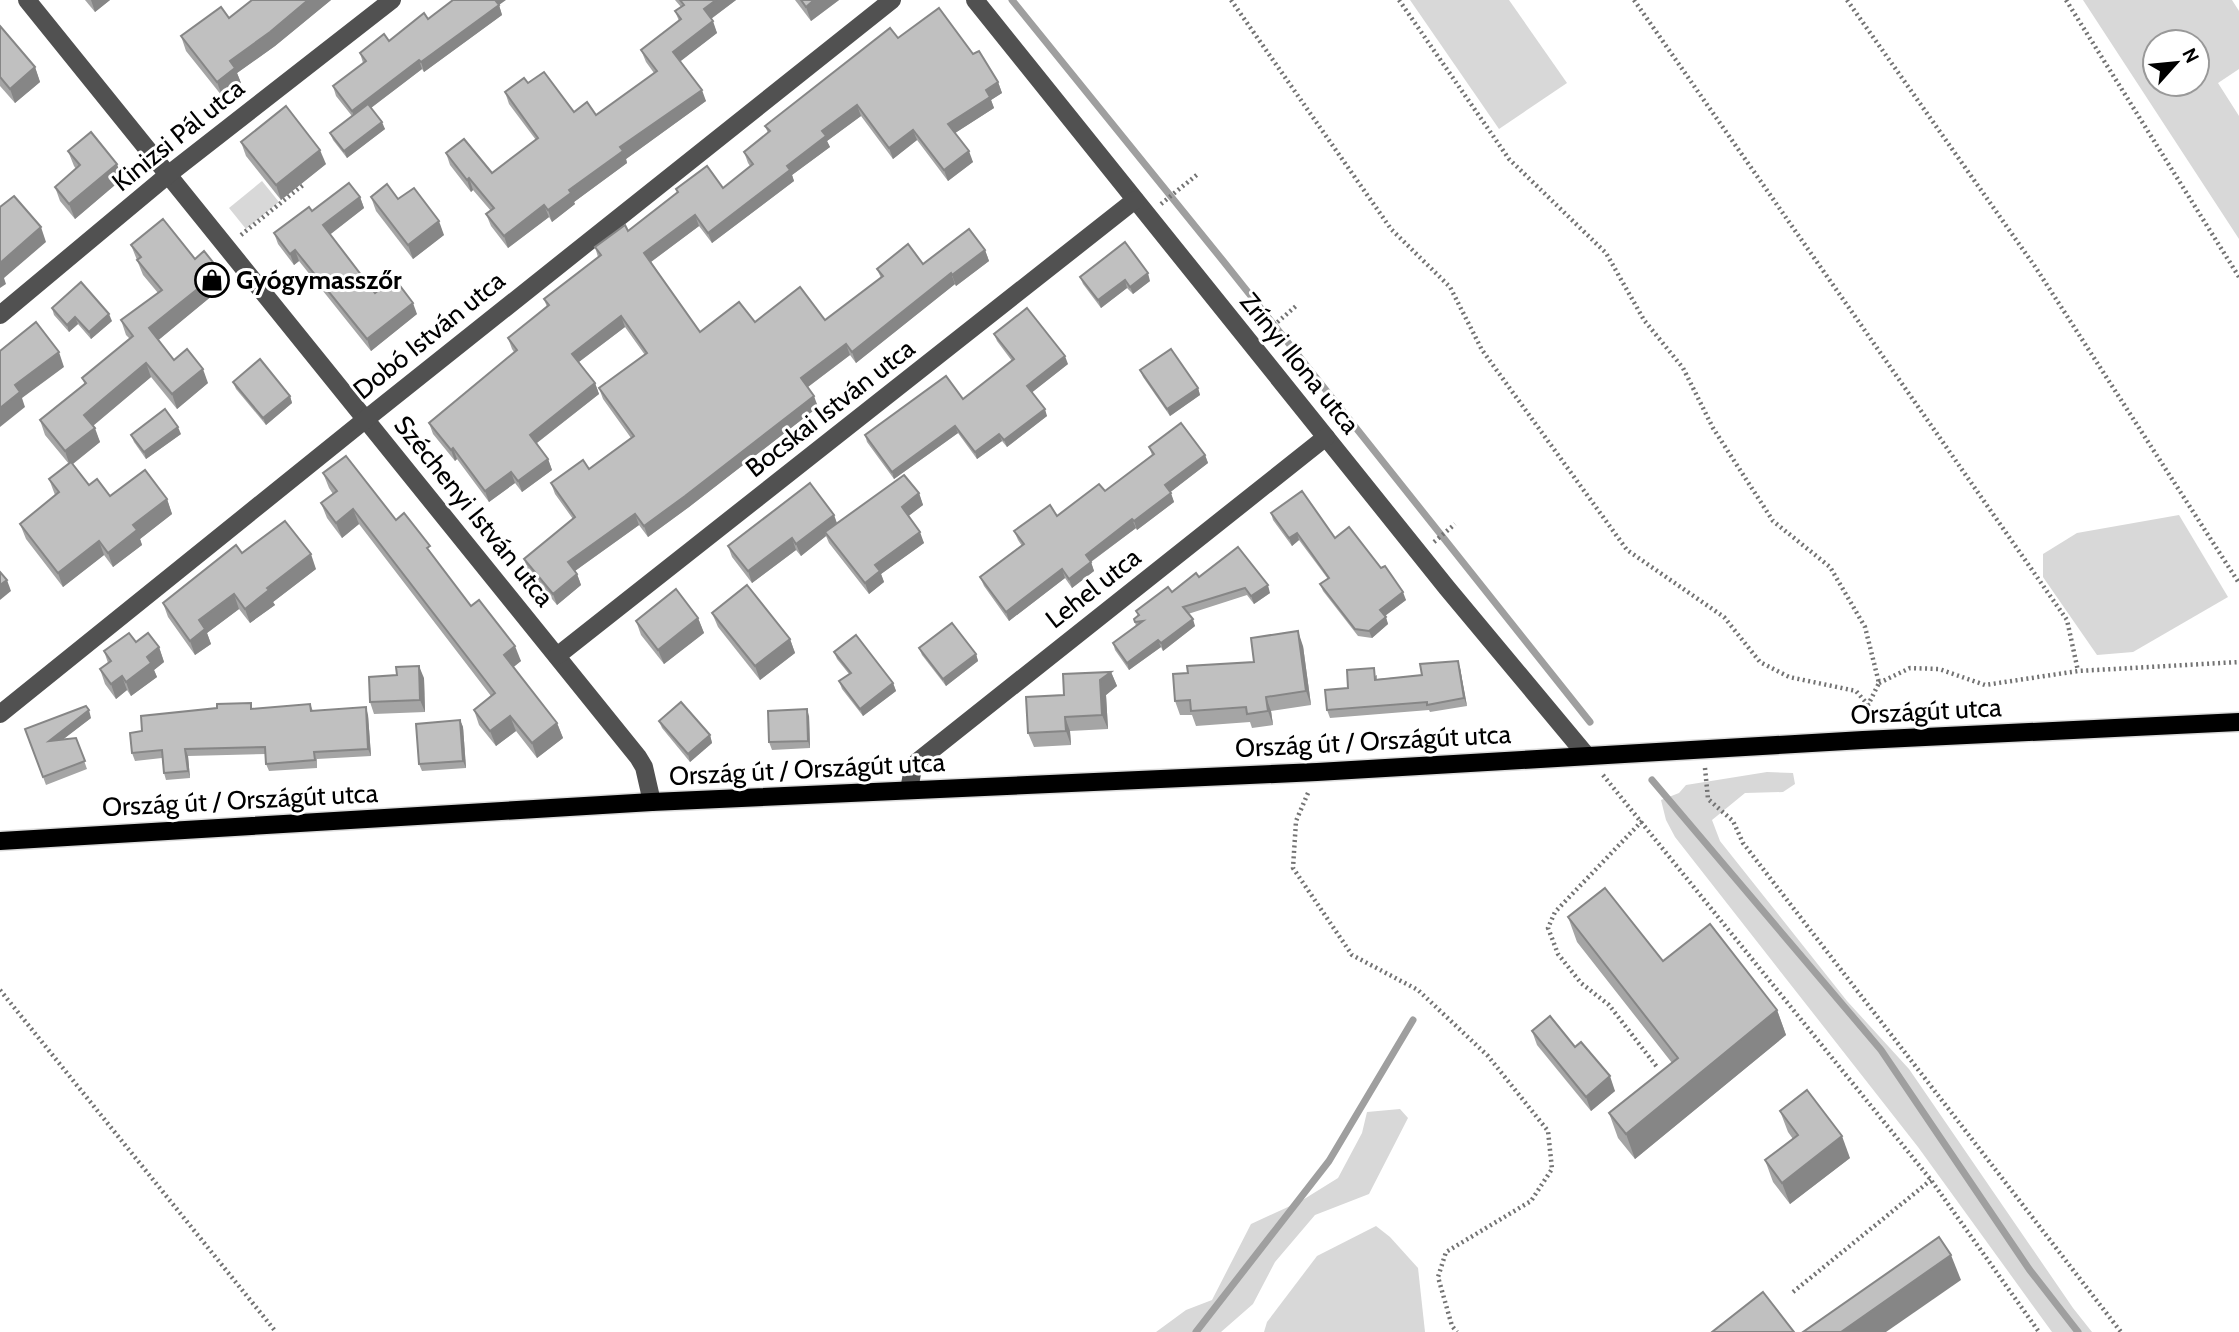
<svg xmlns="http://www.w3.org/2000/svg" width="2239" height="1332" viewBox="0 0 2239 1332" font-family="Cabin,sans-serif">
<style>
.green{fill:#d8d8d8;fill-rule:evenodd}
.lines{fill:none;stroke-linecap:round;stroke-linejoin:round}
.stream{stroke:#9f9f9f;stroke-width:7}
.major-casing{stroke:#dbdbdb;stroke-width:21}
.path{stroke:#737373;stroke-width:4.5;stroke-dasharray:2 3.5;stroke-linecap:butt}
.minor{stroke:#515151;stroke-width:18}
.major{stroke:#000;stroke-width:18}
.wall{fill:#a5a5a5}
.shaded-wall{fill:#868686}
.building{fill:#c0c0c0;stroke:#868686;stroke-width:2}
.labels{text-anchor:middle;stroke-width:6;stroke-linejoin:round;paint-order:stroke}
.street-label{font-size:26px;fill:#000;stroke:#fff}
.poi-label{font-size:26px;font-weight:bold;fill:#000;stroke:#fff;text-anchor:start}
</style>
<rect width="100%" height="100%" fill="#fff"/>
<g class="green">
<polygon points="1410,0 1509,0 1567,83 1499,129"/>
<path d="M2083,0h149l7,11v58l-21,14 21,33v123zM2155,42h42v42h-42z"/>
<polygon points="262,181 279,202 246,229 229,208"/>
<polygon points="2179,515 2228,597 2133,652 2097,655 2043,577 2043,554 2077,533"/>
<polygon points="1767,772 1793,773 1795,784 1783,792 1745,793 1712,820 1720,841 1847,1001 1909,1069 2073,1308 2092,1332 2052,1332 1918,1147 1675,837 1666,820 1661,800 1679,793 1686,785"/>
<polygon points="1400,1109 1408,1118 1369,1194 1315,1215 1275,1262 1253,1304 1221,1332 1156,1332 1186,1310 1212,1300 1251,1224 1301,1201 1338,1178 1362,1133 1367,1112"/>
<polygon points="1376,1226 1390,1237 1418,1268 1425,1332 1264,1332 1267,1322 1317,1256"/>
</g>
<g class="lines">
<g class="stream">
<polyline points="1012,0 1224,262 1590,722"/>
<polyline points="1652,780 1881,1050 2029,1269 2078,1332"/>
<polyline points="1196,1332 1329,1161 1413,1020"/>
</g>
<g class="major-casing">
<polyline id="major" points="0,841 652,802 1317,772 1863,740 2239,722"/>
</g>
<g class="path">
<polyline points="1231,0 1391,229 1450,287 1482,350 1627,550 1724,617 1760,662 1789,677 1856,691 1868,705 1866,720"/>
<polyline points="1399,0 1509,159 1606,253 1644,320 1683,368 1713,428 1773,521 1830,567 1865,627 1879,683 1868,705"/>
<polyline points="1634,0 2067,620 2078,671"/>
<polyline points="1847,0 2036,268 2239,583"/>
<polyline points="2066,0 2239,277"/>
<polyline points="1161,204 1199,173"/>
<polyline points="241,235 303,185"/>
<polyline points="1265,333 1296,306"/>
<polyline points="1434,542 1455,524"/>
<polyline points="1879,683 1910,668 1939,669 1985,685 2078,671 2239,662"/>
<polyline points="1705,768 1708,799 1733,821 1743,843 2121,1332"/>
<polyline points="1603,775 1931,1180 2039,1332"/>
<polyline points="1308,793 1296,821 1293,868 1352,955 1418,990 1488,1056 1548,1131 1552,1169 1531,1201 1446,1252 1438,1277 1452,1326 1457,1332"/>
<polyline points="1642,821 1555,912 1548,928 1558,954 1581,983 1609,1005 1657,1067"/>
<polyline points="0,990 276,1332"/>
<polyline points="1793,1292 1931,1180"/>
</g>
<g class="minor">
<polyline points="27,0 638,757 644,767 652,802"/>
<polyline points="975,0 1447,588 1587,756"/>
<polyline points="0,315 169,174 392,0"/>
<polyline points="557,656 1135,200"/>
<polyline points="0,714 366,419 892,0"/>
<polyline points="909,790 913,768 918,761 1326,437"/>
</g>
<use href="#major" class="major"/>
</g>
<g class="wall">
<polygon points="85,0 110,0 95,12"/>
<polygon points="252,0 331,0 275,46 237,73 241,83 222,96 186,51 181,36 229,18"/>
<polygon points="675,0 736,0 711,19 717,33 680,61 706,101 626,159 627,163 574,202 575,204 552,222 549,217 508,248 491,226 486,214 491,211 473,190 471,192 450,165 446,153 492,173 536,140 509,104 505,92 528,83 574,112 596,115 654,73 646,62 641,50 679,21 675,11 681,7"/>
<polygon points="795,0 839,0 811,21"/>
<polygon points="499,5 502,15 424,72 422,69 371,108 385,129 347,158 333,140 330,133 352,116 336,96 333,86 363,63 360,53 389,41 428,19"/>
<polygon points="0,26 35,67 40,82 15,103 0,86"/>
<polygon points="898,38 973,54 998,82 1002,93 991,100 994,108 955,133 973,162 948,181 917,140 893,159 861,116 827,141 830,147 792,175 794,181 712,243 699,226 651,262 700,332 755,322 825,320 881,278 877,269 923,264 985,250 989,261 956,286 955,284 856,363 850,355 808,387 818,407 689,507 648,537 639,525 575,571 577,574 581,585 557,605 528,570 524,559 573,519 555,494 551,483 589,469 631,438 603,399 599,388 645,355 625,327 579,362 595,383 599,394 537,443 548,459 552,470 522,492 515,483 489,502 457,459 455,461 433,434 429,423 514,352 512,349 508,338 547,307 544,299 598,257 595,247 628,231 677,193 676,189 723,188 750,166 748,163 744,152 768,133 765,126"/>
<polygon points="241,142 326,164 281,200 246,156"/>
<polygon points="68,151 122,179 75,219 60,201 55,187 76,169 74,166"/>
<polygon points="360,197 364,208 330,234 375,293 417,314 371,351 299,261 294,265 278,244 274,233 312,211"/>
<polygon points="371,197 398,199 444,235 413,259 376,211"/>
<polygon points="131,245 195,259 220,271 225,285 158,340 174,360 208,383 177,409 151,377 93,426 100,442 73,464 89,485 110,496 167,499 172,514 140,539 142,545 113,567 104,555 63,587 26,539 20,524 55,495 49,479 69,464 45,435 40,420 85,385 82,378 130,339 126,335 121,320 158,293 143,275"/>
<polygon points="1080,277 1150,281 1133,294 1127,288 1101,308 1083,284"/>
<polygon points="52,308 112,321 91,339 78,324 69,332 54,315"/>
<polygon points="994,334 1068,364 1032,392 1047,416 1007,447 1002,441 977,459 958,433 894,479 867,442 865,435 963,399 1012,361 997,341"/>
<polygon points="1140,370 1198,388 1200,395 1170,416 1143,377"/>
<polygon points="233,382 290,396 292,403 266,425 236,389"/>
<polygon points="181,434 146,459 134,442 131,435"/>
<polygon points="1149,447 1205,455 1208,463 1170,492 1174,502 1137,530 1136,528 1091,562 1094,571 1072,588 1065,578 1009,621 984,586 980,577 1022,546 1018,540 1014,531 1057,516 1105,491 1152,455"/>
<polygon points="323,473 396,520 434,557 471,606 521,661 513,667 557,723 563,738 537,758 516,731 496,746 479,725 474,710 491,696 359,524 342,538 327,518 321,503 333,494 329,488"/>
<polygon points="919,493 923,505 908,516 924,543 881,574 884,582 869,594 829,543 826,536 801,556 796,550 752,583 732,557 728,546 834,515 837,523"/>
<polygon points="1271,513 1335,538 1381,568 1406,600 1385,616 1388,624 1372,638 1358,636 1323,591 1320,584 1328,579 1299,540 1292,546 1273,520"/>
<polygon points="242,553 316,569 273,602 275,605 250,623 239,609 207,633 211,644 195,655 168,617 163,603"/>
<polygon points="1199,577 1270,593 1254,604 1247,595 1188,614 1195,626 1163,651 1161,647 1129,670 1115,650 1113,643 1136,626 1134,619 1138,616 1136,611"/>
<polygon points="712,613 790,639 795,653 760,680 718,627"/>
<polygon points="698,618 704,633 664,664 641,635 636,621"/>
<polygon points="136,642 159,647 164,662 154,670 157,677 131,696 127,690 116,699 105,684 100,669 108,663 104,651"/>
<polygon points="1303,646 1311,705 1271,711 1273,725 1252,728 1250,722 1196,726 1192,715 1180,715 1175,701 1188,673 1254,662"/>
<polygon points="919,648 976,654 978,661 946,686 922,655"/>
<polygon points="834,652 893,683 896,691 863,716 842,689 839,681 849,674 837,659"/>
<polygon points="1460,668 1467,706 1430,712 1429,710 1330,718 1327,710 1348,688 1377,675 1377,679 1422,675"/>
<polygon points="1111,672 1117,686 1106,695 1108,729 1070,731 1071,745 1034,747 1028,733 1064,695"/>
<polygon points="424,678 425,712 374,714 370,702"/>
<polygon points="310,704 313,711 368,715 371,756 317,759 317,768 269,771 266,764 266,754 188,756 190,778 166,780 164,773 162,758 135,761 132,753 142,731 253,709"/>
<polygon points="809,716 810,748 772,750 769,742"/>
<polygon points="91,718 63,739 76,738 87,769 46,785 25,729"/>
<polygon points="460,720 463,727 466,768 422,771 419,764"/>
<polygon points="659,721 710,735 712,743 690,762 662,728"/>
<polygon points="1568,917 1663,961 1777,1010 1786,1035 1635,1159 1618,1138 1609,1113 1672,1063 1577,942"/>
<polygon points="1532,1031 1575,1047 1615,1091 1591,1111 1537,1045"/>
<polygon points="1780,1111 1850,1158 1790,1204 1773,1182 1765,1160 1793,1139 1788,1132"/>
</g>
<g class="shaded-wall">
<polygon points="91,0 110,0 95,12"/>
<polygon points="308,0 331,0 275,46 237,73 241,83 222,96 217,82 230,61"/>
<polygon points="494,0 506,0 499,5 502,15 424,72 421,62"/>
<polygon points="716,0 736,0 708,21 704,9"/>
<polygon points="814,0 839,0 811,21 806,7"/>
<polygon points="713,21 717,33 677,64 673,52"/>
<polygon points="419,60 422,69 355,120 352,111"/>
<polygon points="35,67 40,82 15,103 10,89"/>
<polygon points="998,82 1002,93 991,100 994,108 952,135 948,124 986,90"/>
<polygon points="702,90 706,101 626,159 627,163 574,202 575,204 552,222 548,210 569,190 620,147"/>
<polygon points="857,105 861,116 827,141 830,147 792,175 794,181 712,243 708,233 787,166 822,131"/>
<polygon points="382,122 385,129 347,158 344,151"/>
<polygon points="913,130 917,140 893,159 889,148"/>
<polygon points="320,150 326,164 281,200 276,185"/>
<polygon points="969,151 973,162 948,181 944,170"/>
<polygon points="117,164 122,179 75,219 69,204"/>
<polygon points="469,178 473,190 471,192 467,180"/>
<polygon points="360,197 364,208 327,237 323,225"/>
<polygon points="544,205 549,217 508,248 504,236"/>
<polygon points="695,215 699,226 648,264 644,253"/>
<polygon points="439,221 444,235 413,259 408,245"/>
<polygon points="41,227 46,242 4,278 6,284 0,288 0,263"/>
<polygon points="295,250 299,261 294,265 290,254"/>
<polygon points="985,250 989,261 956,286 952,275"/>
<polygon points="220,271 225,285 155,343 149,328"/>
<polygon points="951,273 955,284 856,363 852,352"/>
<polygon points="1148,273 1150,281 1133,294 1130,287"/>
<polygon points="1125,280 1127,288 1101,308 1098,300"/>
<polygon points="413,303 417,314 371,351 367,339"/>
<polygon points="109,314 112,321 91,339 89,332"/>
<polygon points="621,316 625,327 576,364 572,354"/>
<polygon points="75,317 78,324 69,332 67,325"/>
<polygon points="846,344 850,355 805,389 801,378"/>
<polygon points="59,352 64,367 22,398 25,407 0,427 0,408 15,385"/>
<polygon points="1065,356 1068,364 1030,394 1027,386"/>
<polygon points="146,363 151,377 89,429 84,415"/>
<polygon points="203,369 208,383 177,409 172,394"/>
<polygon points="595,383 599,394 534,445 530,435"/>
<polygon points="1198,388 1200,395 1170,416 1167,409"/>
<polygon points="290,396 292,403 266,425 263,418"/>
<polygon points="814,396 818,407 689,507 648,537 644,526"/>
<polygon points="1045,409 1047,416 1007,447 1004,440"/>
<polygon points="955,426 958,433 894,479 892,472"/>
<polygon points="178,427 181,434 146,459 144,452"/>
<polygon points="95,428 100,442 70,466 65,451"/>
<polygon points="999,434 1002,441 977,459 975,452"/>
<polygon points="453,448 457,459 455,461 451,450"/>
<polygon points="1205,455 1208,463 1168,494 1165,485"/>
<polygon points="548,459 552,470 522,492 518,481"/>
<polygon points="511,472 515,483 489,502 485,491"/>
<polygon points="919,493 923,505 906,518 902,507"/>
<polygon points="1171,493 1174,502 1137,530 1134,521"/>
<polygon points="167,499 172,514 140,539 142,545 113,567 108,553 133,525"/>
<polygon points="353,509 359,524 342,538 336,523"/>
<polygon points="635,514 639,525 572,573 568,562"/>
<polygon points="834,515 838,527 825,532 826,536 801,556 796,544"/>
<polygon points="1132,519 1136,528 1089,563 1086,555"/>
<polygon points="920,532 924,543 881,574 884,582 869,594 865,583 875,565"/>
<polygon points="1297,533 1299,540 1292,546 1289,538"/>
<polygon points="792,538 796,550 752,583 748,571"/>
<polygon points="99,541 104,555 63,587 58,573"/>
<polygon points="311,554 316,569 273,602 275,605 250,623 245,609 267,588"/>
<polygon points="1091,562 1094,571 1072,588 1069,579"/>
<polygon points="1062,569 1065,578 1009,621 1006,612"/>
<polygon points="577,574 581,585 557,605 553,594"/>
<polygon points="7,580 11,591 0,600 0,585"/>
<polygon points="1268,585 1270,593 1254,604 1251,596"/>
<polygon points="1403,592 1406,600 1382,618 1380,610"/>
<polygon points="234,594 239,609 207,633 211,644 195,655 190,641 199,620"/>
<polygon points="1386,617 1388,624 1372,638 1369,631"/>
<polygon points="698,618 704,633 664,664 658,650"/>
<polygon points="1193,619 1195,626 1163,651 1161,643"/>
<polygon points="1298,631 1303,646 1311,705 1306,691"/>
<polygon points="790,639 795,653 760,680 755,666"/>
<polygon points="1158,640 1161,647 1129,670 1127,663"/>
<polygon points="515,646 521,661 510,670 504,655"/>
<polygon points="159,647 164,662 154,670 157,677 131,696 126,682 147,657"/>
<polygon points="976,654 978,661 946,686 943,679"/>
<polygon points="1458,661 1460,668 1467,706 1464,698"/>
<polygon points="419,666 424,678 425,712 420,700"/>
<polygon points="1111,672 1117,686 1106,695 1108,729 1102,715 1100,680"/>
<polygon points="122,676 127,690 116,699 111,684"/>
<polygon points="893,683 896,691 863,716 860,709"/>
<polygon points="1266,697 1271,711 1273,725 1268,711"/>
<polygon points="366,707 368,715 371,756 368,749"/>
<polygon points="807,709 809,716 810,748 808,741"/>
<polygon points="89,710 91,718 52,748 49,741"/>
<polygon points="510,716 516,731 496,746 490,731"/>
<polygon points="1065,717 1070,731 1071,745 1066,731"/>
<polygon points="460,720 463,727 466,768 463,761"/>
<polygon points="557,723 563,738 537,758 532,743"/>
<polygon points="710,735 712,743 690,762 688,754"/>
<polygon points="185,749 188,756 190,778 188,771"/>
<polygon points="1777,1010 1786,1035 1635,1159 1626,1134"/>
<polygon points="1610,1076 1615,1091 1591,1111 1586,1097"/>
<polygon points="1842,1136 1850,1158 1790,1204 1782,1183"/>
<polygon points="1951,1255 1961,1280 1886,1332 1841,1332"/>
</g>
<g class="building">
<polygon points="252,0 308,0 270,32 230,61 235,68 217,82 181,36 221,7 229,18"/>
<polygon points="453,0 495,0 499,5 421,62 419,60 352,111 333,86 366,61 360,53 384,34 389,41 424,13 428,19"/>
<polygon points="680,0 716,0 704,9 713,21 673,52 702,90 620,147 623,151 569,190 571,193 548,210 544,205 504,236 486,214 494,208 469,178 467,180 446,153 464,139 492,173 538,138 505,92 524,78 528,83 544,72 574,112 587,102 596,115 657,71 641,50 681,19 675,11 684,5"/>
<polygon points="801,0 814,0 806,7"/>
<polygon points="939,8 973,54 979,51 998,82 986,90 990,97 948,124 969,151 944,170 913,130 889,148 857,105 822,131 826,136 787,166 790,170 708,233 695,215 644,253 700,332 739,302 755,322 800,287 825,320 883,276 877,269 908,244 923,264 969,229 985,250 952,275 951,273 852,352 846,344 801,378 814,396 685,496 644,526 635,514 568,562 577,574 553,594 524,559 575,517 551,483 583,460 589,469 634,436 599,388 647,353 621,316 572,354 595,383 530,435 548,459 518,481 511,472 485,491 453,448 451,450 429,423 517,350 508,338 549,305 544,299 601,255 595,247 625,225 628,231 678,192 676,189 707,166 723,188 753,164 744,152 770,131 765,126 890,28 898,38"/>
<polygon points="0,26 35,67 10,89 0,77"/>
<polygon points="368,104 382,122 344,151 330,133"/>
<polygon points="286,106 320,150 276,185 241,142"/>
<polygon points="91,132 117,164 69,204 55,187 80,165 68,151"/>
<polygon points="349,183 360,197 323,225 375,293 394,278 413,303 367,339 295,250 290,254 274,233 309,207 312,211"/>
<polygon points="387,184 398,199 414,188 439,221 408,245 371,197"/>
<polygon points="14,196 41,227 0,263 0,207"/>
<polygon points="163,219 195,259 204,251 220,271 149,328 174,360 187,349 203,369 172,394 146,363 84,415 95,428 65,451 40,420 86,383 82,378 133,336 121,320 162,290 137,260 141,257 131,245"/>
<polygon points="1125,242 1148,273 1130,287 1125,280 1098,300 1080,277"/>
<polygon points="81,282 109,314 89,332 75,317 67,325 52,308"/>
<polygon points="1027,308 1065,356 1027,386 1045,409 1004,440 999,434 975,452 955,426 892,472 865,435 946,376 963,399 1014,359 994,334"/>
<polygon points="36,322 59,352 15,385 20,392 0,408 0,351"/>
<polygon points="1171,349 1198,388 1167,409 1140,370"/>
<polygon points="260,359 290,396 263,418 233,382"/>
<polygon points="165,409 178,427 144,452 131,435"/>
<polygon points="1181,423 1205,455 1165,485 1171,493 1134,521 1132,519 1086,555 1091,562 1069,579 1062,569 1006,612 980,577 1024,544 1014,531 1050,505 1057,516 1099,484 1105,491 1154,454 1149,447"/>
<polygon points="346,456 396,520 404,513 430,546 427,548 471,606 479,600 515,646 504,655 557,723 532,743 510,716 490,731 474,710 495,693 353,509 336,523 321,503 337,491 323,473"/>
<polygon points="71,462 89,485 97,479 110,496 145,470 167,499 133,525 137,530 108,553 99,541 58,573 20,524 59,492 49,479"/>
<polygon points="904,475 919,493 902,507 920,532 875,565 880,571 865,583 825,532"/>
<polygon points="810,483 834,515 796,544 792,538 748,571 728,546"/>
<polygon points="1302,491 1335,538 1349,527 1381,568 1385,566 1403,592 1380,610 1386,617 1369,631 1355,629 1320,584 1329,578 1297,533 1289,538 1271,513"/>
<polygon points="285,521 311,554 267,588 269,590 245,609 234,594 199,620 205,629 190,641 163,603 236,545 242,553"/>
<polygon points="1238,547 1268,585 1251,596 1245,588 1183,607 1193,619 1161,643 1158,640 1127,663 1113,643 1143,621 1135,622 1134,619 1139,615 1136,611 1168,587 1172,592 1196,573 1199,577"/>
<polygon points="0,572 7,580 0,585"/>
<polygon points="747,585 790,639 755,666 712,613"/>
<polygon points="676,589 698,618 658,650 636,621"/>
<polygon points="952,623 976,654 943,679 919,648"/>
<polygon points="1298,631 1306,691 1266,697 1268,711 1247,714 1246,707 1191,711 1190,700 1175,701 1173,674 1188,673 1187,666 1254,662 1251,638"/>
<polygon points="129,633 136,642 148,633 159,647 147,657 151,663 126,682 122,676 111,684 100,669 111,661 104,651"/>
<polygon points="856,635 893,683 860,709 839,681 851,673 834,652"/>
<polygon points="1458,661 1464,698 1427,705 1427,702 1327,710 1325,690 1348,688 1347,670 1374,668 1375,680 1422,675 1420,664"/>
<polygon points="419,666 420,700 370,702 369,677 397,675 396,667"/>
<polygon points="1111,672 1100,680 1102,715 1065,717 1066,731 1028,733 1026,697 1064,695 1063,674"/>
<polygon points="681,702 710,735 688,754 659,721"/>
<polygon points="251,703 251,709 310,704 311,711 366,707 368,749 314,752 315,760 266,764 265,747 185,749 188,771 164,773 162,750 132,753 130,733 142,731 141,716 217,708 217,704"/>
<polygon points="86,706 89,710 49,741 76,738 85,761 43,777 25,729"/>
<polygon points="807,709 808,741 769,742 768,711"/>
<polygon points="460,720 463,761 419,764 416,724"/>
<polygon points="1605,888 1663,961 1710,924 1777,1010 1626,1134 1609,1113 1678,1058 1568,917"/>
<polygon points="1550,1016 1575,1047 1581,1042 1610,1076 1586,1097 1532,1031"/>
<polygon points="1807,1090 1842,1136 1782,1183 1765,1160 1798,1135 1780,1111"/>
<polygon points="1939,1237 1951,1255 1841,1332 1803,1332"/>
<polygon points="1763,1292 1794,1332 1712,1332"/>
</g>
<defs>
<g id="shop-ring" transform="scale(1.75)"><circle r="9.5" fill="#fff" stroke="#000" stroke-width="1.5"/><path d="M-5-2.5h2.3a2.7 3.5 0 0 1 5.4 0H5L5.5 6h-11ZM-1.5-2.5h3a1.5 2.3 0 0 0-3 0Z" fill="#000"/></g>
</defs>
<g fill-rule="evenodd">
<use href="#shop-ring" x="212" y="280"/>
</g>
<g class="labels">
<g class="street-label">
<text transform="translate(178 135) rotate(-39)" y="9">Kinizsi Pál utca</text>
<text transform="translate(429 335) rotate(-39)" y="9">Dobó István utca</text>
<text transform="translate(1300 363) rotate(51)" y="9">Zrínyi Ilona utca</text>
<text transform="translate(830 408) rotate(-38)" y="9">Bocskai István utca</text>
<text transform="translate(474 511) rotate(51)" y="9">Széchenyi István utca</text>
<text transform="translate(1093 588) rotate(-38)" y="9">Lehel utca</text>
<text transform="translate(1926 711) rotate(-3)" y="9">Országút utca</text>
<text transform="translate(1373 741) rotate(-3)" y="9">Ország út / Országút utca</text>
<text transform="translate(807 769) rotate(-3)" y="9">Ország út / Országút utca</text>
<text transform="translate(240 800) rotate(-3)" y="9">Ország út / Országút utca</text>
</g>
<g class="poi-label">
<text x="236" y="289">Gyógymasszőr</text>
</g>
</g>
<g transform="translate(2176 63) rotate(63)"><circle r="33" fill="#ffffff" stroke="#999999" stroke-width="2"/>
<path d="M0-5L12 26L0 18L-12 26Z" fill="#000000"/>
<text y="-10" font-size="19" font-weight="bold" text-anchor="middle" fill="#000000">N</text>
</g>
</svg>
